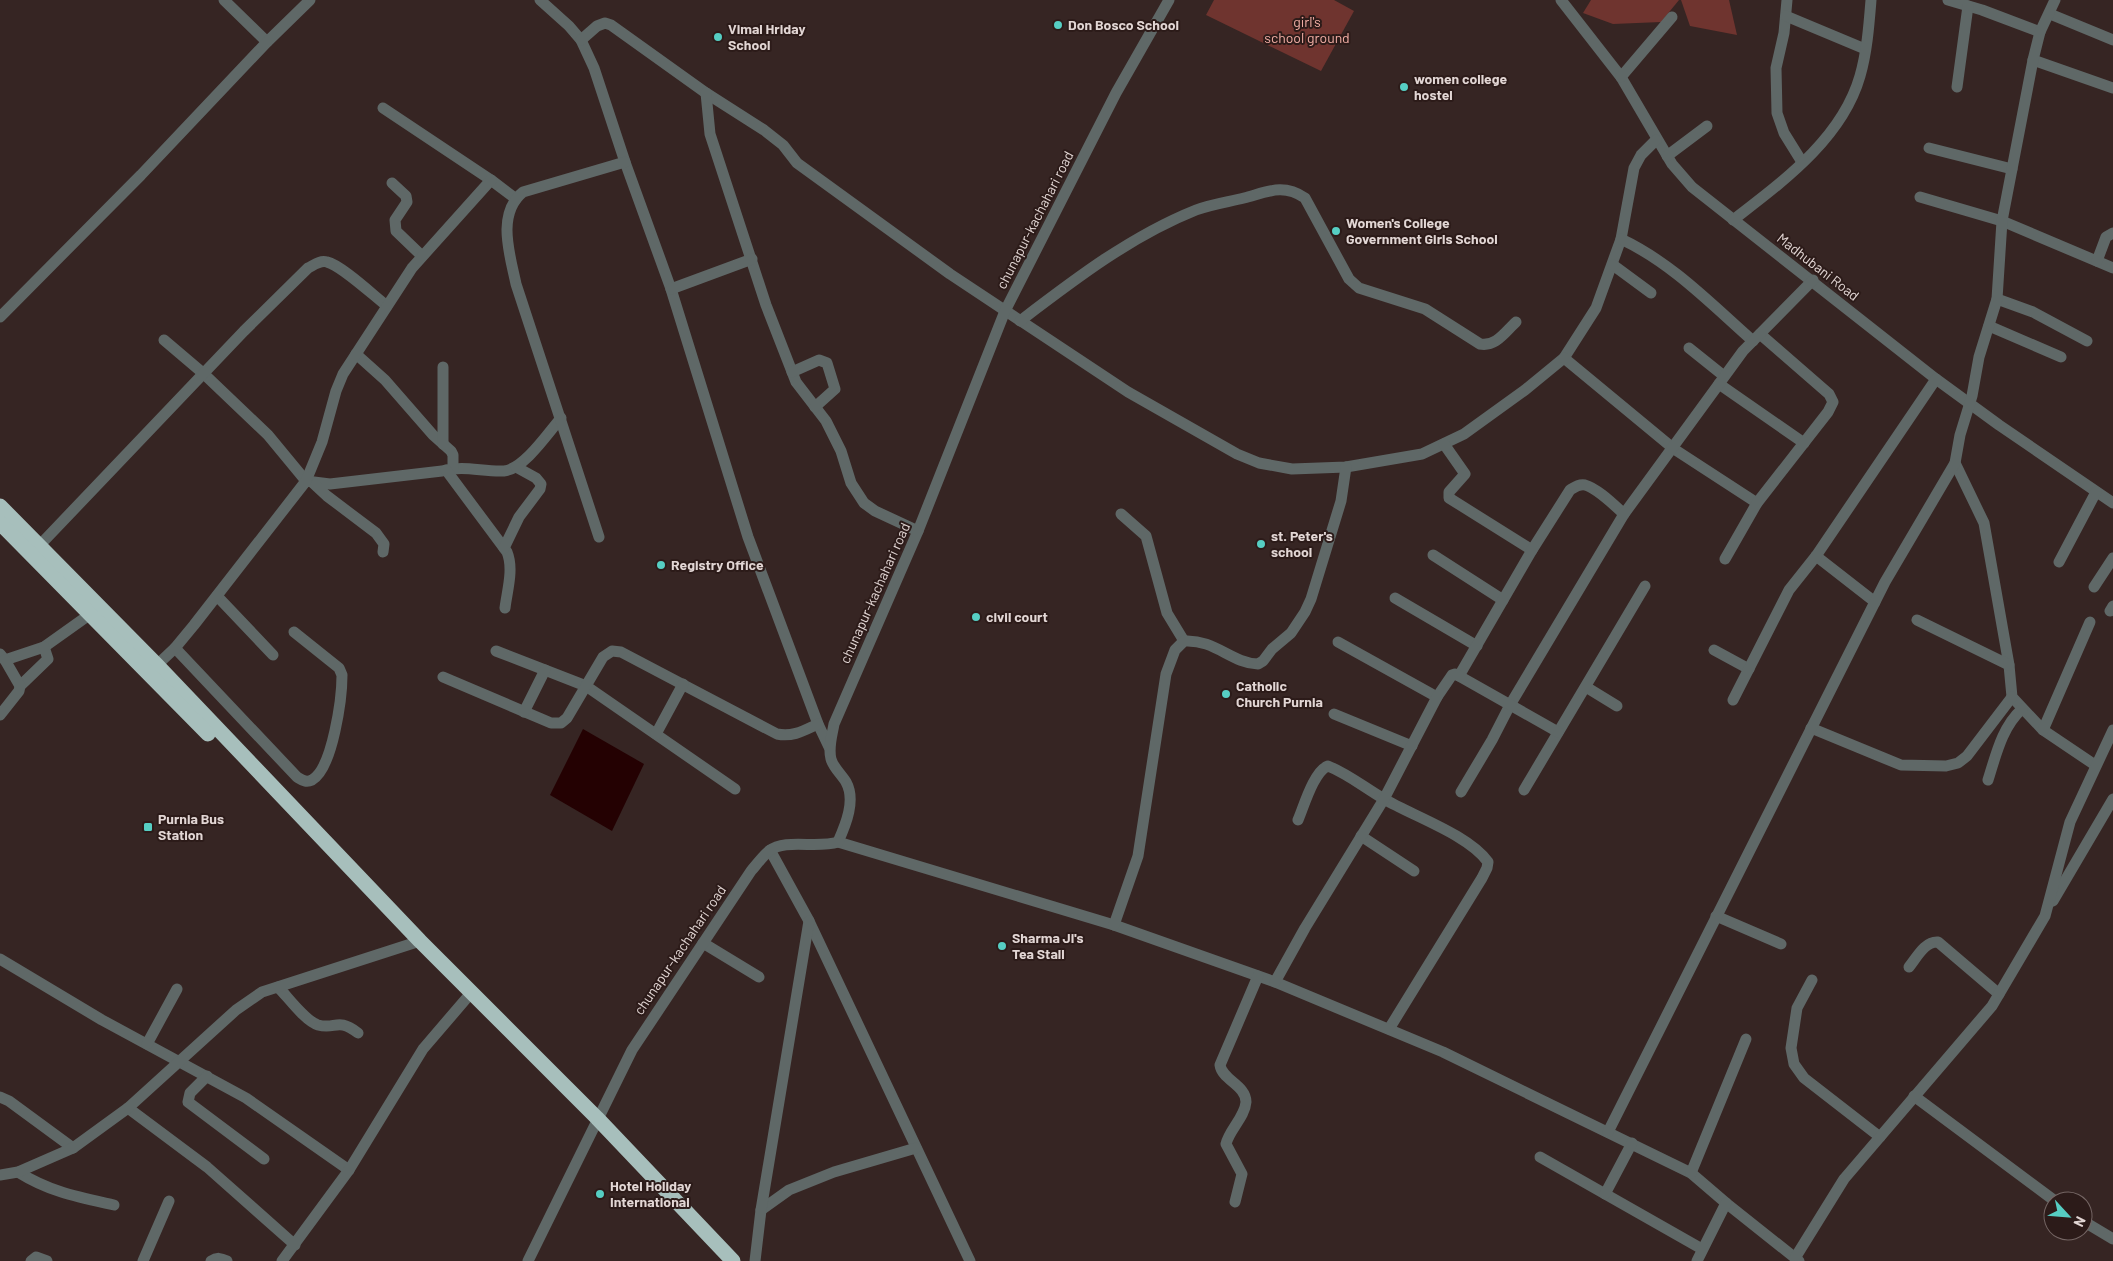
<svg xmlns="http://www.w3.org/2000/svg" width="2113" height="1261" viewBox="0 0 2113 1261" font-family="Barlow,sans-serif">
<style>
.green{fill:#6f342f}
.water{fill:#240102}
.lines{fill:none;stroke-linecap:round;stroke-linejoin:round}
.minor{stroke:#5f6867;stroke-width:11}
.highway{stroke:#a7bfbc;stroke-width:15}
.poi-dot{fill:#56cec3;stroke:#2c1b19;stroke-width:2}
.labels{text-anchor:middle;stroke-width:4;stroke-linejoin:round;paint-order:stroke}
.park-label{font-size:14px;fill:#f2aea5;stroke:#2c1b19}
.poi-label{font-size:14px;font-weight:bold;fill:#e2d6d4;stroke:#2c1b19;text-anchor:start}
.street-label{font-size:14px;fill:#e2d6d4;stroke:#2c1b19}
</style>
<rect width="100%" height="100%" fill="#362523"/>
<g class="green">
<polygon points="1214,0 1334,0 1354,11 1321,71 1206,15"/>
<polygon points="1591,0 1679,0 1661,22 1613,24 1583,13"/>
<polygon points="1681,0 1729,0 1737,35 1690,26"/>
</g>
<polygon class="water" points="583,729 644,764 612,831 550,795"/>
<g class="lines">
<g class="minor">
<polyline points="224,0 267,42"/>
<polyline points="540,0 569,26 581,40 594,68 625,162 671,289 748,537 818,724 829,747"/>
<polyline points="1561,0 1621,77 1672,164 1692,187 1936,379 1999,425 2113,503"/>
<polyline points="1787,0 1784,33 1776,68 1777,113 1784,133 1802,162"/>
<polyline points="1948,0 1982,10 2040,32"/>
<polyline points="2050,14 2113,40"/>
<polyline points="1786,16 1865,49"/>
<polyline points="581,40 597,26 605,23 611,25 706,93 764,130 783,145 797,163 950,274 1128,392 1237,454 1259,463 1292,469 1346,467 1422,454 1464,434 1525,390 1564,358 1596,308 1621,239 1634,168 1641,155 1656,140"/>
<polyline points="2033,60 2113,88"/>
<polyline points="1621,77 1672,17"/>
<polyline points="1957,87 1968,6"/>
<polyline points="706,93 710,134 766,305 796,382 826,421 841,451 851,483 864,503 875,511 918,531"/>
<polyline points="383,108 491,180 516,199"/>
<polyline points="1929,148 2012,169"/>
<polyline points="1667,156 1707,126"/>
<polyline points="392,183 406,196 407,202 395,220 396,231 422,256"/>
<polyline points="1920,197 2002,221 2113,268"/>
<path d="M1733,220c49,-38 109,-81 127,-144 7,-24 9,-51 11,-76"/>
<path d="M1621,239c51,24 90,65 132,102"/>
<polyline points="2097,261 2106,237 2113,233"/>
<polyline points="1613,265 1651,293"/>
<polyline points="671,289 752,259"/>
<polyline points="1997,299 2033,312 2087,341"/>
<polyline points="0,317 141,175 267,42 310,0"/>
<path d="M1020,321c55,-42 111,-85 176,-111 16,-6 32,-8 48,-12 23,-6 39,-15 61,0l44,81 10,9 66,21 55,35c16,3 25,-12 36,-22"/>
<polyline points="1989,326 2061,357"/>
<path d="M164,340l40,34 64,61 38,46 24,3 112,-13c22,-6 40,1 62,0 20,-2 44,-38 57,-53"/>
<polyline points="1689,348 1724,376"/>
<polyline points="356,354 385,380 433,435 451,451 453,455 453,468"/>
<polyline points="1564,358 1674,449 1757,503"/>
<polyline points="443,367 443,444"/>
<polyline points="792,372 819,360 827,363 835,389 815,407"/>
<polyline points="1719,384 1804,443"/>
<polyline points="1444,444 1465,474 1449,492 1449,498 1532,550"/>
<polyline points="1955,463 1984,523 2009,665 2012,697 2043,730 2095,765"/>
<path d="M446,470l61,82c7,17 0,39 -2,56"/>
<polyline points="313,483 327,496 376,533 384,544 383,552"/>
<polyline points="1121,514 1146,536 1167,613 1184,641"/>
<path d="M599,537l-83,-253c-6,-29 -20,-70 7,-92l102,-30"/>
<path d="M39,546l205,-215 64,-63c6,-3 12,-8 19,-6 14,3 47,34 60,44"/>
<polyline points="504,548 519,517 540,489 541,484 536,478 516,467"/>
<polyline points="1433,555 1503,600"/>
<polyline points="1816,556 1875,602"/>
<polyline points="1725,559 1757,503 1828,412 1833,402 1829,394 1760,334"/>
<polyline points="2059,562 2096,492"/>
<polyline points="2094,587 2113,558"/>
<polyline points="217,596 273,655"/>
<polyline points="1395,598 1477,646"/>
<polyline points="2110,611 2113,606"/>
<polyline points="1917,620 2009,665"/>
<polyline points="1338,642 1437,697"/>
<path d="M175,648l122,129c5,3 9,6 15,3 21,-12 30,-83 30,-105l-3,-7 -45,-36"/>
<polyline points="1714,650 1749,669"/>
<polyline points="496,651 586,686 735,789"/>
<polyline points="0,654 5,660 44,647 96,610"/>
<polyline points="157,665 175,648 194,625 306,481 322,442 336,391 343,374 412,268 491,180"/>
<path d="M1459,676l73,-126 38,-60c5,-3 9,-6 15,-5 12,3 30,21 39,29"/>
<path d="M443,677l108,46h10l6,-5 36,-61 9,-6 9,1 156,82c16,3 26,-3 41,-10"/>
<polyline points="20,686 48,659 44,647"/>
<polyline points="1586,687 1617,706"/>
<polyline points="1733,700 1789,590 1816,556 1936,379"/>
<polyline points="524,712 545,670"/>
<polyline points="1334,714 1412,746"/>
<polyline points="0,715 19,691 20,686 5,660"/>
<polyline points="1811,728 1901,765 1946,766 1958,763 1967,756 2012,697"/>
<polyline points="2043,730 2090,622"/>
<polyline points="656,734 683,684"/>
<path d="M1988,780c8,-25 14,-53 34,-71"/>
<polyline points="1524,790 1645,586"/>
<polyline points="1461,792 1492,740 1510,705 1624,514 1743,351 1813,280"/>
<path d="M1298,820c6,-14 16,-49 30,-54 20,8 37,22 56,33 29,17 85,36 104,63l-1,6 -5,10 -93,151"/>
<polyline points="1361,836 1414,871"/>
<polyline points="838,842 1114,925 1275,982 1443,1052 1691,1173 1726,1203 1799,1261"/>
<polyline points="770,850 809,921 970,1261"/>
<polyline points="2053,901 2113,799"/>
<polyline points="1716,916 1781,944"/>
<path d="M1114,925l24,-69 28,-182 9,-24 9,-9c31,-2 47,22 74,23l5,-3 9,-12 19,-16 14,-21 6,-13 30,-98 5,-34"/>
<polyline points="703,943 759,977"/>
<polyline points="0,959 102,1020 246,1098 349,1170"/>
<path d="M1909,967c8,-10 16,-26 29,-25l61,52"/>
<polyline points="1812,980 1797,1008 1791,1048 1794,1064 1804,1078 1880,1137"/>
<polyline points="1275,982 1305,928 1384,799 1437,697 1452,675 1455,674 1459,676 1558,732"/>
<path d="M278,987c10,10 27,34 40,38 18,5 19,-8 40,8"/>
<polyline points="147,1044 177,989"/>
<polyline points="207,1076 190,1093 188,1102 264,1159"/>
<polyline points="1914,1096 2055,1201"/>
<polyline points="0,1097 9,1101 73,1148"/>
<polyline points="128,1108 207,1167 295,1245"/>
<polyline points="1608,1132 1885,582 1955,463 1960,435 1972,396 1979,357 1997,299 2002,221 2033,60 2040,32 2055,0"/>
<polyline points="1540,1157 1702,1249"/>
<path d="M18,1172c32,20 60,25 96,33"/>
<polyline points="1691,1173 1746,1039"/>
<polyline points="0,1175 18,1172 73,1148 128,1108 236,1010 262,992 420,941"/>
<polyline points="1605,1194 1632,1143"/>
<path d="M1235,1202l7,-28 -16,-30c3,-14 19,-27 20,-42 0,-17 -24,-22 -26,-37l38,-89"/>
<polyline points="761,1210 789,1190 834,1172 916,1148"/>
<polyline points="2083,1221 2113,1239"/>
<polyline points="1795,1258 1844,1179 1992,1006 2045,916 2070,822 2113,730"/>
<polyline points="31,1261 36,1257 47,1261"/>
<polyline points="143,1261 169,1201"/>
<path d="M211,1261c6,-4 10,-3 16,0"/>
<polyline points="282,1261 349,1170 423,1049 471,993"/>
<path d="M528,1261l104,-211 119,-179c6,-7 12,-15 18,-20 17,-13 47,-2 69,-9 8,-18 18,-42 8,-60 -5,-8 -13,-15 -15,-23 -3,-12 1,-23 3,-35l84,-193 87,-220 111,-218 53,-93"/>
<polyline points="755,1261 761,1210 809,921"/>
<polyline points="1697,1261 1726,1203"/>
</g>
<g class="highway">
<polyline points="0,506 157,665 420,941 597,1118 733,1261"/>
<polyline points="0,523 208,734"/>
</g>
</g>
<g class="poi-dot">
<circle cx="1058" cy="25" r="5"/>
<circle cx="718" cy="37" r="5"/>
<circle cx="1404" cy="87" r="5"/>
<circle cx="1336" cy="231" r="5"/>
<circle cx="1261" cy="544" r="5"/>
<circle cx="661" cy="565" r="5"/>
<circle cx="976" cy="617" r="5"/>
<circle cx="1226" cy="694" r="5"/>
<rect x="143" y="822" width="10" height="10" rx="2.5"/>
<circle cx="1002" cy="946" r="5"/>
<circle cx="600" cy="1194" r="5"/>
</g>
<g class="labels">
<g class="park-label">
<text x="1307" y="27">girl's<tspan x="1307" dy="16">school ground</tspan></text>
</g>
<g class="poi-label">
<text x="1068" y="30">Don Bosco School</text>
<text x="728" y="34">Vimal Hriday<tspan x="728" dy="16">School</tspan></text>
<text x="1414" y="84">women college<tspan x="1414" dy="16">hostel</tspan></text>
<text x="1346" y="228">Women's College<tspan x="1346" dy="16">Government Girls School</tspan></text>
<text x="1271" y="541">st. Peter's<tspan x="1271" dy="16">school</tspan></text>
<text x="671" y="570">Registry Office</text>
<text x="986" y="622">civil court</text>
<text x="1236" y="691">Catholic<tspan x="1236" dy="16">Church Purnia</tspan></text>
<text x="158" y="824">Purnia Bus<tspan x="158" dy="16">Station</tspan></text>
<text x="1012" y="943">Sharma Ji's<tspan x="1012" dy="16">Tea Stall</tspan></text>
<text x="610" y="1191">Hotel Holiday<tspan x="610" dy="16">International</tspan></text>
</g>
<g class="street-label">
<text transform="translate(1035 220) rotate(-63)" y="5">chunapur-kachahari road</text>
<text transform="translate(1818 267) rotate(38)" y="5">Madhubani Road</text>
<text transform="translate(875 593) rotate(-66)" y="5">chunapur-kachahari road</text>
<text transform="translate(680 950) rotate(-56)" y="5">chunapur-kachahari road</text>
</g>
</g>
<g transform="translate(2068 1216) rotate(116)"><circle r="24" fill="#2c1b19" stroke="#756664"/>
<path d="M0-4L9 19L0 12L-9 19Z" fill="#56cec3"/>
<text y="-8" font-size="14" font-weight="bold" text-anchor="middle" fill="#e2d6d4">N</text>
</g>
</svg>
